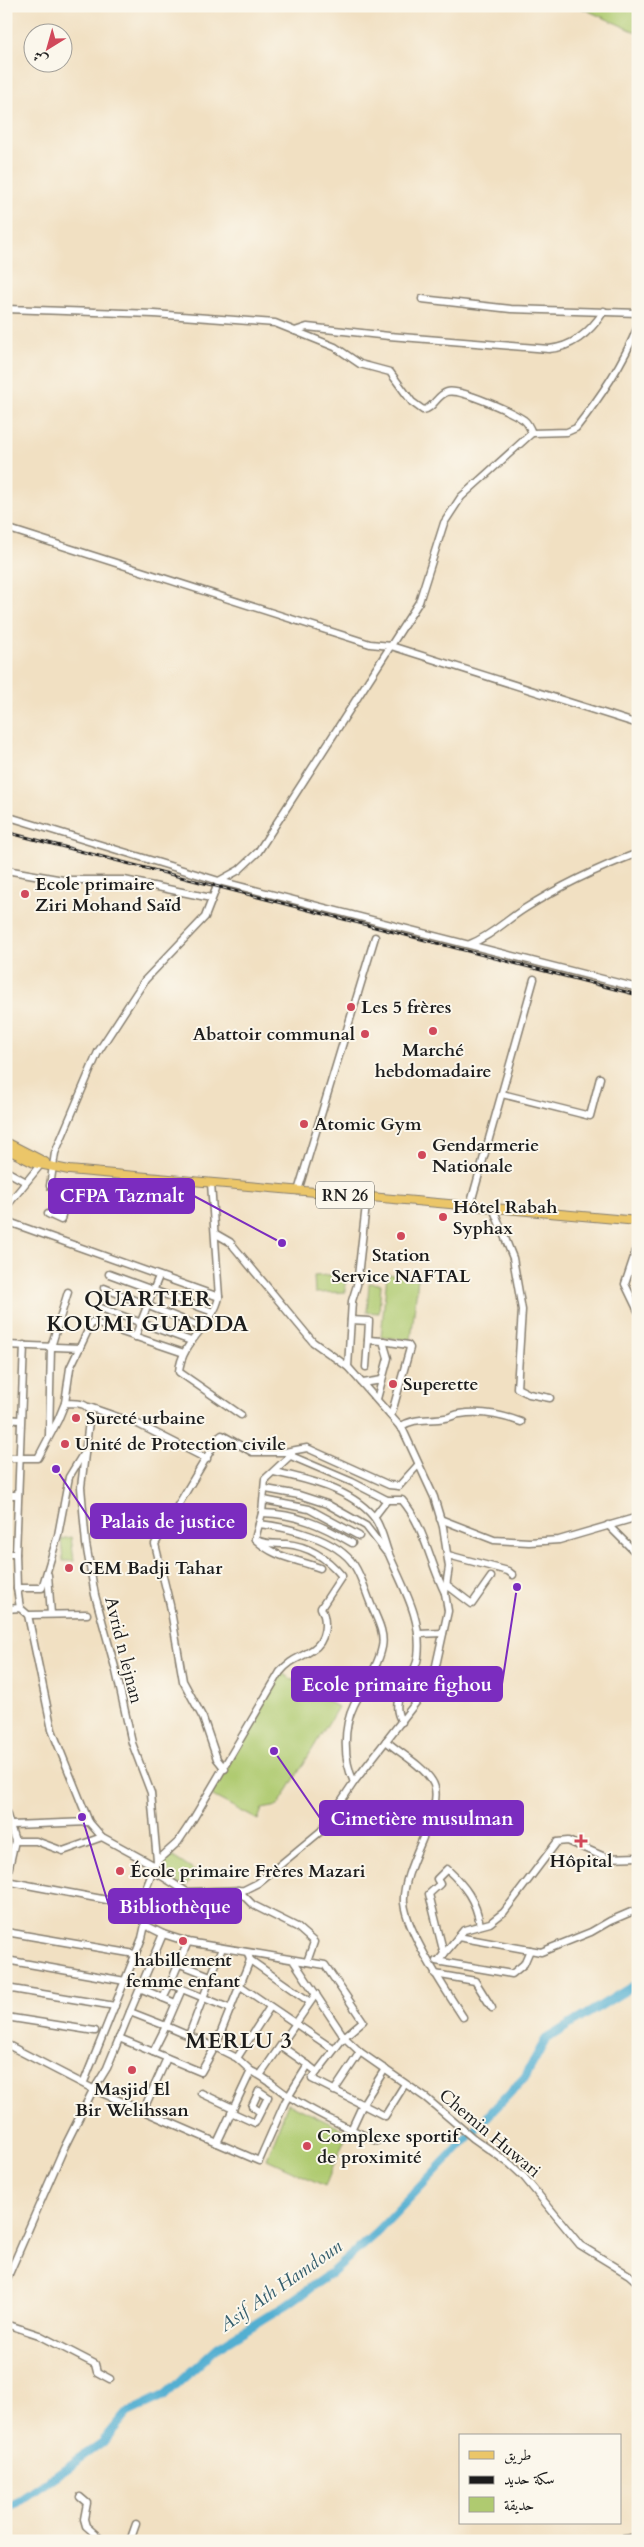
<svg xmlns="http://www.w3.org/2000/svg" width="644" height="2547" viewBox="0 0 644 2547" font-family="Cardo,Amiri,serif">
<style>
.green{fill:#afca70;stroke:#667346}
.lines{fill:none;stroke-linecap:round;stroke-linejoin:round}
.river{stroke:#53afd1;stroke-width:9}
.minor-casing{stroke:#867e6f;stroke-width:9}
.major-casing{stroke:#867e6f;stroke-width:10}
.minor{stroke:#fff;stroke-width:6}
.major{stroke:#ebc669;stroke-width:8}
.rail-casing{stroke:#1c1c1c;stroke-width:3}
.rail{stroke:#fbf7ec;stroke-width:1;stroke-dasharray:4;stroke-linecap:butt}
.poi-dot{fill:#d1495b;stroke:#fbf7ec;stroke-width:2}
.labels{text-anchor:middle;stroke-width:4;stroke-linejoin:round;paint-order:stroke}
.shield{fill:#fbf7ec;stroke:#5f5e5a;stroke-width:1}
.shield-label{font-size:16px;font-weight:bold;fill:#1c1c1c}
.poi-label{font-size:18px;font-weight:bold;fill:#1c1c1c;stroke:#fbf7ec;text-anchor:start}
.street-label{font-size:18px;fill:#1c1c1c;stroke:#fbf7ec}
.water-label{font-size:19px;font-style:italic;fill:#355e6d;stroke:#fbf7ec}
.district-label{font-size:22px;font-weight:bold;letter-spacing:1px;fill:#1c1c1c;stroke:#fbf7ec}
.leader{fill:none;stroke:#7b2cbf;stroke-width:2}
.callout-dot{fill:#7b2cbf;stroke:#fbf7ec;stroke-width:2}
.callout{fill:#7b2cbf;stroke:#7b2cbf;stroke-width:2}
.callout-label{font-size:19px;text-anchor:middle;font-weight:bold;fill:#fff}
</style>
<rect width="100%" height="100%" fill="#fbf7ec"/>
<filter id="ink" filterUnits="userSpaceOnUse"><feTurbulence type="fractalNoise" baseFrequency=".02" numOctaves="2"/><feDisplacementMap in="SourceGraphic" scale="10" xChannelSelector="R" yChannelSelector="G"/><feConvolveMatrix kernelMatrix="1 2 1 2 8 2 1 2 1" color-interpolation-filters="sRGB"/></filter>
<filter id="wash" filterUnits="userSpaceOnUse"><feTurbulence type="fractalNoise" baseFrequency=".0096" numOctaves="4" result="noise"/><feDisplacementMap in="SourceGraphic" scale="20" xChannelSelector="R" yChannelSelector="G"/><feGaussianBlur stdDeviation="1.12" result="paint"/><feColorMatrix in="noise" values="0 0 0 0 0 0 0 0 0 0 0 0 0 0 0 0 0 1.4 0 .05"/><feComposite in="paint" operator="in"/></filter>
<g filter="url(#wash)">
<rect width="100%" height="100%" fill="#f1e0c2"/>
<g class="green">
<polygon points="577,6 638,6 638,33"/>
<polygon points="345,1274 346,1292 315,1293 314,1276"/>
<polygon points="387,1274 418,1278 411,1340 381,1337"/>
<polygon points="369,1283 381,1284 379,1313 367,1312"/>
<polygon points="71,1537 74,1561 63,1561 61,1539"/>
<polygon points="280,1672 338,1707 278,1806 262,1809 258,1820 211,1795"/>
<polygon points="170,1855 196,1872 185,1888 160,1871"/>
<polygon points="288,2103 348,2132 325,2186 267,2159"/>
</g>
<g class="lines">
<polyline class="river" points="6,2510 102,2443 127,2413 165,2395 218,2347 286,2305 331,2273 377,2232 525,2077 546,2039 638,1983"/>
</g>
</g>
<g filter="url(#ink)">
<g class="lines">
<g class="minor-casing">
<g id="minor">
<polyline points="422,299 511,309 638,313"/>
<path d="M6,309l148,5 121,9 60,24 25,17 30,8 22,30 11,8c10,-1 14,-15 24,-18 13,-4 65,20 77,28 4,3 6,8 8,13"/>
<path d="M295,331l12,-4 82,9 160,13c25,-2 42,-18 55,-38"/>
<polyline points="6,528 370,644 391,646 638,724"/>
<polyline points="6,816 219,881 205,917 145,980 98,1052 55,1153 50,1186 67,1189 61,1220 48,1214"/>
<polyline points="6,870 63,880 124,880 211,898"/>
<path d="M219,881l20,-11 19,-18 161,-250 25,-79 17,-26 71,-64 35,-1 9,-4c25,-32 47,-64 62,-102"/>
<polyline points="219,881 638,988"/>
<path d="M470,944c21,-8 35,-23 54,-35 36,-23 74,-41 114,-56"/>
<polyline points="502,1094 590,1116 600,1078"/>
<polyline points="6,1171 26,1182"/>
<path d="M211,1183l8,114c-5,27 -38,44 -40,75l62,43"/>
<polyline points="298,1191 375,937"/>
<polyline points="470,1206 534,979"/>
<polyline points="6,1207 41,1164"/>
<polyline points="493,1208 513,1258 522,1310 517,1388 529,1394 550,1398"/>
<polyline points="6,1221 219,1297"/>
<polyline points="216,1234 230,1242 313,1342 348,1367"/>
<polyline points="638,1245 625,1284 638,1311"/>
<polyline points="109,1274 213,1312"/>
<polyline points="104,1288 201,1327"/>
<polyline points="98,1307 191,1341"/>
<polyline points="351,1320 369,1321 368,1340"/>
<polyline points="135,1337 159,1276"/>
<polyline points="383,1341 408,1345 410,1348 391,1416"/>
<polyline points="6,1345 80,1348"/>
<polyline points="366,1367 368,1340 383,1341 388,1358 377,1399"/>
<polyline points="363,1383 382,1380"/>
<path d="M65,1403c11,1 22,-2 25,10l-9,74 5,57 9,51 21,76 16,72 19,50 6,68"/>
<polyline points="89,1407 138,1424 207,1459"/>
<polyline points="6,1419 20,1420"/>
<path d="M400,1427c15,-10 28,-6 45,-9 5,0 10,-4 15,-4 21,-4 42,1 61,8"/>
<polyline points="49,1436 51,1347 68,1292"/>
<path d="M291,1456l61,26 35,18h15c22,25 28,63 43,93"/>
<polyline points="6,1458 38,1458 58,1420 65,1403 70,1368 92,1322 184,1353"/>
<path d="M274,1472c33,7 76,17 99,44 8,9 11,25 15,36 14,34 35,66 30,105 -3,24 -32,41 -16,65"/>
<polyline points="399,1486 418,1465"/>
<polyline points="266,1489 299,1495 327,1504 366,1526 386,1552"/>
<polyline points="6,1495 18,1495"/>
<polyline points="264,1500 309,1509 359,1536"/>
<path d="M262,1513c35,1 60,12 90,30"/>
<polyline points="374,1517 387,1500"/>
<polyline points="440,1519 494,1540 529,1542 559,1540 638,1517"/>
<path d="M259,1524c29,3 78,15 95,41 8,12 12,28 18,42 5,12 13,26 10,40 -4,20 -18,39 -28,58 -11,22 -11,55 0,77"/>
<polyline points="608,1525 638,1555"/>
<polyline points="255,1539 262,1513 265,1479 292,1454"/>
<polyline points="6,1554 16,1554"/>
<polyline points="448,1555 508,1571 513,1575"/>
<path d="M320,1568c-26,-10 -44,-9 -65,-29 9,6 20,4 31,5 24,2 41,14 56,32l-21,32c7,13 5,34 -9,42 -13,9 -20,8 -32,22l-88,149 -14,21 -21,19 -2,5 5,9 27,17 57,-2 14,-7 63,-52 33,-49 67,-86 14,-26 13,-59 -3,-18 4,-26 -6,-40 -9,-30 -31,-67 -55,-63 4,-66 5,-16 10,-89"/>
<polyline points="48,1575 51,1614"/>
<polyline points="447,1585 472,1604 491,1577"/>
<polyline points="17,1588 42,1588 58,1535 69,1477 83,1454"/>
<polyline points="20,1608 17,1588 16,1554 24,1345"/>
<polyline points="6,1609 20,1608 28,1615 52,1730 89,1822 102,1837 155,1866 139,1906 145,1925 142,1938 84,2082"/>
<polyline points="28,1615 87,1614"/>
<polyline points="418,1634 443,1633"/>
<path d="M386,1741c15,13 36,24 46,40 17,25 -31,84 -28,122 3,29 42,88 59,114"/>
<polyline points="225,1769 217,1759 203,1718 183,1681 170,1605 155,1544 218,1438 222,1435 252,1452 285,1452 307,1448 389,1485 399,1486"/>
<polyline points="6,1812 15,1841 6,1880"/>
<polyline points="12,1825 89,1822"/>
<polyline points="15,1841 36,1841 63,1851 102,1837"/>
<polyline points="6,1881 139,1906"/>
<polyline points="6,1882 6,1895"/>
<polyline points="238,1890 253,1905 297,1927 314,1942 307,1962"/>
<polyline points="6,1932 135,1954"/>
<polyline points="163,1934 188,1942 325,1965 363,2021 344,2037 293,1960"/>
<polyline points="458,1937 541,1952 591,1932 610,1921 638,1909"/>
<path d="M444,1954l-15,-60 11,-10 -3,-5 10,-10c18,17 29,31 33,56"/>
<polyline points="6,1960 125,1981"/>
<polyline points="250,1960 310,2002"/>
<polyline points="439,1960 464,1930 490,1923 504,1912 557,1842 568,1841 607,1858 638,1857"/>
<polyline points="436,1961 512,1974 524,1964 530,1950"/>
<polyline points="180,1964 213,1977"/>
<polyline points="435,1974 475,1981 492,2008"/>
<polyline points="239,1985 333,2049"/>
<polyline points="6,1988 115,2006"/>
<polyline points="142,1989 175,2003"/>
<polyline points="182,1989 170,1984 188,1942"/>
<polyline points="163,1998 170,1984"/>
<polyline points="6,2017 95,2031"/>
<polyline points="189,2035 222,1948"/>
<polyline points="119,2038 153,2052 166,2026 130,2012 163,1934 145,1925"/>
<polyline points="6,2044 95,2090 259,2161 285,2102 308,2065 281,2046"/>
<polyline points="153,2052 201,2072 215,2047 166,2026 182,1989 231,2009"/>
<polyline points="237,2058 270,2007"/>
<polyline points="308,2065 317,2072 312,2079 385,2116 405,2084"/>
<path d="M251,2071c15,6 25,17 39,26 27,17 57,31 87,44"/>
<polyline points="317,2072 344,2037 360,2052 426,2098 473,2138 510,2164 524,2177 580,2245 629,2275 638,2283"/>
<polyline points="261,2074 316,1994"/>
<polyline points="334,2091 360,2052"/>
<polyline points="201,2093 233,2108"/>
<polyline points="143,2111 167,2058"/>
<polyline points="231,2112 255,2123 268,2097 259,2091 252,2106 260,2112"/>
<polyline points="351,2130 363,2104 385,2069"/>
<polyline points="217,2143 251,2071 237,2058 215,2047 250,1960 248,1953"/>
<polyline points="6,2281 64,2148 91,2094 107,2068 130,2012"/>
<polyline points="6,2324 39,2335 95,2364 97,2372 110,2379"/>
<polyline points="80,2497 87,2503 84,2519 86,2526 103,2541"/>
<polyline points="130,2541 136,2524"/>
<polyline points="611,2541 638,2537"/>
</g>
</g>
<g class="major-casing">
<g id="major">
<polyline points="6,1142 45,1162"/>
<polyline points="6,1149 34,1163 69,1170 638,1221"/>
</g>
</g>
<use href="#minor" class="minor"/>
<use href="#major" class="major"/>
<g class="rail-casing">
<polyline id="rail" points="6,832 638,995"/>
</g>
<use href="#rail" class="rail"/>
</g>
</g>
<g class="poi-dot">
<circle cx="25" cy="894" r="5"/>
<circle cx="351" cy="1007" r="5"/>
<circle cx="433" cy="1031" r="5"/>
<circle cx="365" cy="1034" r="5"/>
<circle cx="304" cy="1124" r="5"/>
<circle cx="422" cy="1155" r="5"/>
<circle cx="443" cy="1217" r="5"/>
<circle cx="401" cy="1236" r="5"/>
<circle cx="393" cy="1384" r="5"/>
<circle cx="76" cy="1418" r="5"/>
<circle cx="65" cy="1444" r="5"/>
<circle cx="69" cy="1568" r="5"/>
<path d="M578.5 1833.5h5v5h5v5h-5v5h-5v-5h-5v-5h5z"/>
<circle cx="120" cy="1871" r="5"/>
<circle cx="183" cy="1941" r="5"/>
<circle cx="132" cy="2070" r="5"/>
<circle cx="307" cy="2146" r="5"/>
</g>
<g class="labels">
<rect class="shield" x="316" y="1181.5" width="58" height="27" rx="4"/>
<g class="shield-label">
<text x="345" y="1201">RN 26</text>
</g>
<g class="poi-label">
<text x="35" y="890">Ecole primaire<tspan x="35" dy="21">Ziri Mohand Saïd</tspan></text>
<text x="361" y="1013">Les 5 frères</text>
<text x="355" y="1040" text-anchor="end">Abattoir communal</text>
<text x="433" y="1056" text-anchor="middle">Marché<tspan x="433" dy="21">hebdomadaire</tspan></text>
<text x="314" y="1130">Atomic Gym</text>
<text x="432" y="1151">Gendarmerie<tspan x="432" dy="21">Nationale</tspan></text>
<text x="453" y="1213">Hôtel Rabah<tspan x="453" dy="21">Syphax</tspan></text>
<text x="401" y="1261" text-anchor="middle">Station<tspan x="401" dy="21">Service NAFTAL</tspan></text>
<text x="403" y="1390">Superette</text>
<text x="86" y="1424">Sureté urbaine</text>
<text x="75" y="1450">Unité de Protection civile</text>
<text x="79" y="1574">CEM Badji Tahar</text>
<text x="581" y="1867" text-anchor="middle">Hôpital</text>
<text x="130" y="1877">École primaire Frères Mazari</text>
<text x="183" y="1966" text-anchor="middle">habillement<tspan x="183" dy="21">femme enfant</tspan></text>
<text x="132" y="2095" text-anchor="middle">Masjid El<tspan x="132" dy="21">Bir Welihssan</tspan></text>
<text x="317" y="2142">Complexe sportif<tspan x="317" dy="21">de proximité</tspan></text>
</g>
<g class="street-label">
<text transform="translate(124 1650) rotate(76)" y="6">Avrid n lejnan</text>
<text transform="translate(490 2133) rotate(40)" y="6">Chemin Huwari</text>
</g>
<g class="water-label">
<text transform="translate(280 2285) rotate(-35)" y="7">Asif Ath Hamdoun</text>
</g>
<g class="district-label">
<text x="148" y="1306">QUARTIER<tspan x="148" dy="25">KOUMI GUADDA</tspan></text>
<text x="239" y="2048">MERLU 3</text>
</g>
</g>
<path class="leader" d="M282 1243L194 1196M56 1469L91 1521M517 1587L502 1684M274 1751L320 1818M82 1817L109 1906"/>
<g class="callout-dot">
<circle cx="282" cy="1243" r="5"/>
<circle cx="56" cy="1469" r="5"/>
<circle cx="517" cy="1587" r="5"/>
<circle cx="274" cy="1751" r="5"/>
<circle cx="82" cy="1817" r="5"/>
</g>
<g class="callout">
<rect x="49" y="1179" width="145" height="34" rx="5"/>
<rect x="91" y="1504" width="155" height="34" rx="5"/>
<rect x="292" y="1667" width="210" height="34" rx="5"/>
<rect x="320" y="1801" width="203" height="34" rx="5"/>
<rect x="109" y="1889" width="132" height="34" rx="5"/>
</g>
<g class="callout-label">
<text x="122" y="1202">CFPA Tazmalt</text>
<text x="168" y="1528">Palais de justice</text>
<text x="397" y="1691">Ecole primaire fighou</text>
<text x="422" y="1825">Cimetière musulman</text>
<text x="175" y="1913">Bibliothèque</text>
</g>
<rect width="644" height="2547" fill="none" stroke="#fbf7ec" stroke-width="25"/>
<rect x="459" y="2434" width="162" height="90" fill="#fbf7ec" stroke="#a29f99"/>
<rect x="469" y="2451" width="25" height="8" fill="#ebc669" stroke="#a29f99"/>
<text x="504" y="2460" font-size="15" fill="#1c1c1c">طريق</text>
<rect x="469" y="2476" width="25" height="8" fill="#1c1c1c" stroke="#a29f99"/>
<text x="504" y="2484" font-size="15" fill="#1c1c1c">سكة حديد</text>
<rect x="469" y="2497" width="25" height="15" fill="#afca70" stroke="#a29f99"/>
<text x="504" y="2510" font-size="15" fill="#1c1c1c">حديقة</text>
<g transform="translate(48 48) rotate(217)"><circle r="24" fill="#fbf7ec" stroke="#a29f99"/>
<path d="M0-4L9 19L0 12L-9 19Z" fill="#d1495b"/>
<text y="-8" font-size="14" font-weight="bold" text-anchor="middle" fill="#1c1c1c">ش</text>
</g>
</svg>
